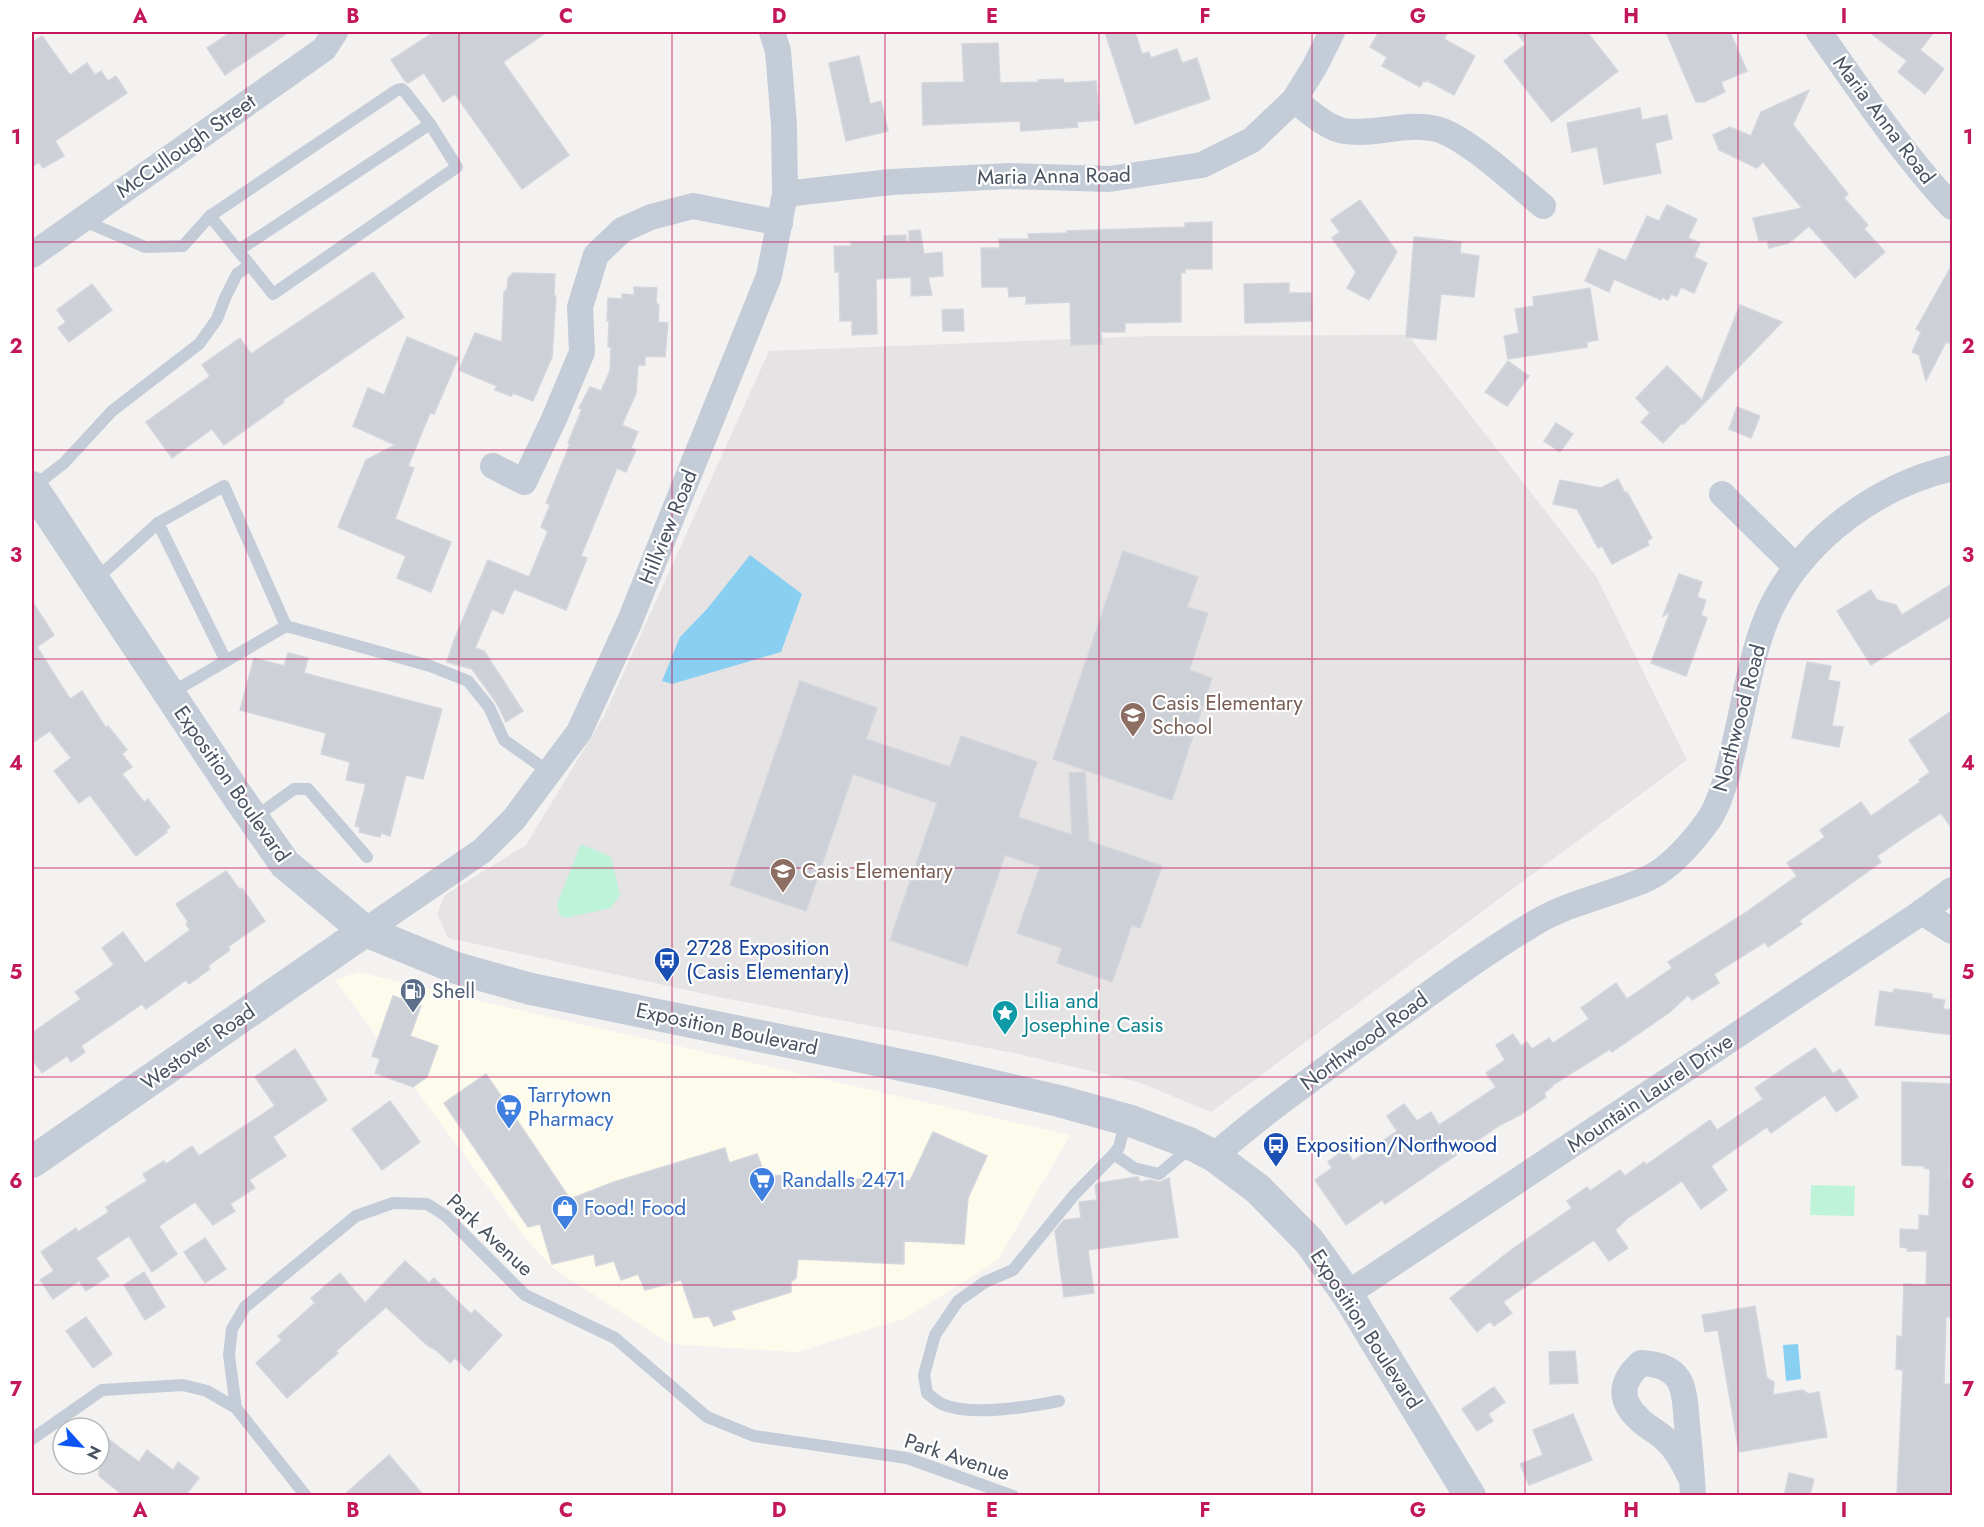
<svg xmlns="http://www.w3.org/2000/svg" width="1984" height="1527" viewBox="0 0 1984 1527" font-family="Jost,sans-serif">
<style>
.commercial{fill:#fdfbec}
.education{fill:#e5e3e3}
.green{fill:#bef3d9}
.water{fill:#89cff2}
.building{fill:#cdd0d7;stroke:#d5d6dd;stroke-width:1.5}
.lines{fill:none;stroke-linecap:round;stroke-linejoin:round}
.service{stroke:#c4ccd7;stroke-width:12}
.minor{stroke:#c4ccd7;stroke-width:26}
.tertiary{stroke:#c4ccd7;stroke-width:32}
.grid{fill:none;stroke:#c2185b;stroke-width:1.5;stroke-opacity:0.55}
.labels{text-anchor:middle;stroke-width:4.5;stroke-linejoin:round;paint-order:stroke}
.street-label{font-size:21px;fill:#485260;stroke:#fff}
.education-label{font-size:21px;fill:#785e54;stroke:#fff;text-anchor:start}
.transit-label{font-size:21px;fill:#164399;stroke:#fff;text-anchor:start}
.service-label{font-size:21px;fill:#4e5e75;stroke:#fff;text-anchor:start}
.culture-label{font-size:21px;fill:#0d838f;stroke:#fff;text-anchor:start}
.shop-label{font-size:21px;fill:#366cbe;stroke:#fff;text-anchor:start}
.neatline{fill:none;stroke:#c2185b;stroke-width:2}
.grid-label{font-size:20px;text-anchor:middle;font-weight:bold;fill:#c2185b}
</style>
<rect width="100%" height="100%" fill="#f4f2f1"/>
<polygon class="commercial" points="359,972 479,1001 1070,1135 998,1260 906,1318 797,1352 670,1344 554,1269 526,1239 335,980"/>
<polygon class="education" points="1408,335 1596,576 1687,760 1211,1112 1138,1082 1014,1053 723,998 448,938 437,914 445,895 526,845 604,716 769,351 1150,336"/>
<g class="green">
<polygon points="581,844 611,857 620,895 611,908 565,918 559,914 557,904"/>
<polygon points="1811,1185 1855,1186 1854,1216 1810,1215"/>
</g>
<g class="water">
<polygon points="750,555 802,594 781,652 672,684 662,681 680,637 707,609"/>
<polygon points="1798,1344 1801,1379 1786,1381 1783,1345"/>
</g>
<g class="building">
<polygon points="231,32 289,32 225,75 207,48"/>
<polygon points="434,32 547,32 503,62 569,155 522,189 455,94 443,102 424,73 408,83 405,81 391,60"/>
<polygon points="1105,32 1135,32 1142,54 1149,52 1151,58 1177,49 1182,63 1197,58 1210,99 1135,124"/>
<polygon points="1379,32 1448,32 1444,39 1475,56 1454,95 1426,80 1426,82 1423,81 1420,87 1382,66 1387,57 1370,47"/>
<polygon points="1516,32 1587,32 1618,71 1552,122 1504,61 1526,44"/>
<polygon points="1666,32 1730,32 1747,71 1721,82 1725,92 1704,102 1696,102"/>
<polygon points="1869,32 1934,32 1920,50 1944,69 1925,94 1898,72 1907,61"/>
<polygon points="42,36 70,75 87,63 95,75 101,71 108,81 116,76 127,93 55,141 64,156 43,168 39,162 32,167 32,43"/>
<polygon points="998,43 1000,83 1038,82 1038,80 1063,79 1064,83 1096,81 1099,120 1077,122 1078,127 1021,131 1020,121 923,125 922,83 964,82 962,44"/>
<polygon points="859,56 870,104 881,101 888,131 846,141 829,63"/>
<polygon points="1809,90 1793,125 1848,194 1844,198 1868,225 1864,229 1885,252 1855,278 1809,226 1789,243 1769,248 1767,240 1759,241 1753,218 1802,208 1763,162 1757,168 1719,150 1713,135 1730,127 1751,136 1761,112"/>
<polygon points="1640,108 1642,120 1667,115 1672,139 1655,143 1661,173 1604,184 1597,147 1572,152 1567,123"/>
<polygon points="1360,200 1397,252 1369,300 1347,288 1356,272 1332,238 1340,232 1331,220"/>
<polygon points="1667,205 1697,219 1688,238 1700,243 1694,257 1707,263 1694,293 1681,287 1677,296 1671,294 1668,300 1662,297 1661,300 1614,279 1609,292 1585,281 1599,249 1626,261 1647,216 1659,221"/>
<polygon points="1212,222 1212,269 1185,269 1185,273 1181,272 1181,322 1125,323 1125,332 1101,332 1102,344 1071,345 1070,302 1026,304 1026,296 1009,297 1008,287 982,287 981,248 1000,248 999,239 1029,239 1028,234 1067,233 1067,231 1185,227 1185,223"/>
<polygon points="920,230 924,254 942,252 943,276 928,277 932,295 911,296 911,277 876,279 877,334 852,335 852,321 840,321 839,272 835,272 834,246 851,246 851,242 884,242 884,236 906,235 906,242 909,241 909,231"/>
<polygon points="1414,237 1461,242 1460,253 1479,256 1474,297 1441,294 1436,340 1406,337"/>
<polygon points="1953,263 1953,345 1946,342 1926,381 1919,355 1912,352 1921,332 1916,329"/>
<polygon points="373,272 404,317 283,400 284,402 224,445 212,429 172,458 146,422 210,376 202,365 240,338 251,354"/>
<polygon points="513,273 555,274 554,296 556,296 552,357 533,401 513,393 511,396 495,390 497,386 459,370 475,333 502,342 504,292 507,289 508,278"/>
<polygon points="1289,283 1289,293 1311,293 1312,321 1245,323 1244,284"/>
<polygon points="92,284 112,310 69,342 58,328 66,322 57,310"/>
<polygon points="634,287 657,288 656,302 659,306 658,322 668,323 665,357 645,356 645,365 638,365 636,393 622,425 638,432 631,448 636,450 626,472 617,468 581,556 587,558 566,610 514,589 503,614 492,609 475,648 484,651 523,711 506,722 496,702 472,669 447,662 454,640 488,560 529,577 548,531 541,527 550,505 546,503 570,444 568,443 582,409 579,408 590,387 601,391 610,371 611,347 608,347 609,321 607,321 608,298 622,299 622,294 634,295"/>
<polygon points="1590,288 1598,340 1587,342 1587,347 1508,359 1504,336 1519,333 1515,309 1534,306 1533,297"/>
<polygon points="1740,305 1782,322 1684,424 1682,423 1663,443 1641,422 1650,413 1636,398 1667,366 1702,400"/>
<polygon points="963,309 964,331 943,331 942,310"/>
<polygon points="407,337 458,358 434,414 430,413 408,466 414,468 395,519 451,542 431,592 397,578 406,556 338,527 366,460 395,445 353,426 368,388 384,395"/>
<polygon points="1508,361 1529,376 1507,406 1485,392"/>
<polygon points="1737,407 1760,416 1751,438 1729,429"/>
<polygon points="1556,423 1573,434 1560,452 1544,441"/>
<polygon points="1618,479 1625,493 1627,492 1652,538 1647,541 1649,545 1612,564 1602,546 1598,548 1577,509 1553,504 1560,480 1601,488"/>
<polygon points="1123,551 1198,577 1187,607 1208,613 1189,670 1212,678 1172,800 1053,759"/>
<polygon points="1679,574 1702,582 1697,597 1706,600 1701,615 1707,618 1686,676 1651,663 1670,612 1663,616"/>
<polygon points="1953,583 1953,615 1871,665 1837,611 1871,590 1877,600 1896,605 1902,615"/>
<polygon points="32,601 54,635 37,647 70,699 82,691 106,728 108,726 127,750 122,754 132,767 122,774 144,802 148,799 170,827 166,830 167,832 136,856 90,795 79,803 54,771 71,758 50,731 32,743"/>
<polygon points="288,653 308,658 304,673 442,709 423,779 406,775 390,836 381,833 380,837 359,832 360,827 355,826 366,784 346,780 350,762 321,754 326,733 240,710 254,658 284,666"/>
<polygon points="1807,662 1831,666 1828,680 1840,682 1832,726 1843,727 1839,747 1792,738"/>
<polygon points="800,681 877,708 866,739 950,767 961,736 1037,762 1018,817 1072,835 1069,773 1085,772 1089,841 1162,866 1140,928 1132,925 1112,982 1057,963 1062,948 1017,933 1040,867 1005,855 967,966 890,940 937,803 853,774 806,911 730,885"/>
<polygon points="1953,710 1953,830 1941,813 1916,829 1877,856 1881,862 1799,921 1802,924 1768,947 1765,942 1714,974 1719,983 1692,1000 1688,995 1670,1012 1612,1052 1610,1049 1551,1086 1552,1087 1544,1093 1546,1097 1520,1115 1500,1125 1385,1204 1382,1200 1346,1225 1315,1180 1332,1168 1328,1162 1345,1149 1353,1161 1397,1131 1387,1116 1404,1104 1417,1121 1431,1112 1439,1125 1496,1087 1486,1073 1505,1060 1496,1045 1513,1034 1521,1046 1527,1042 1532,1049 1549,1038 1553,1043 1589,1019 1581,1008 1616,983 1627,999 1672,968 1668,962 1745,913 1797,876 1787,863 1825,837 1820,830 1861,802 1871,816 1920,782 1919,780 1930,772 1909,740"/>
<polygon points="226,871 240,890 242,888 265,921 228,947 230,950 208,966 210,969 189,984 186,980 146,1009 142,1004 81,1046 85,1052 71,1062 67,1056 42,1073 32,1059 32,1033 81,999 75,992 114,965 102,948 123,932 145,963 190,930 186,924 188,922 176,904"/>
<polygon points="1894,989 1932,994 1932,998 1945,1000 1943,1009 1953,1010 1953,1035 1875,1025 1880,991 1893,993"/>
<polygon points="393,996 421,1006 410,1036 438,1046 427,1077 413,1087 375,1073 380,1059 372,1056"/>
<polygon points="1815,1048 1833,1074 1840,1069 1858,1097 1836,1112 1825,1095 1771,1133 1767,1127 1711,1166 1727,1190 1701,1209 1682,1181 1628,1218 1615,1230 1628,1248 1609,1261 1594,1240 1503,1302 1512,1313 1494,1326 1490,1321 1477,1332 1450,1298 1511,1250 1572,1208 1567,1201 1587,1187 1590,1191 1620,1170 1625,1176 1644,1162 1646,1165 1710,1120 1717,1130 1763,1099 1755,1088"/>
<polygon points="295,1049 327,1100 273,1137 286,1156 249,1180 255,1188 230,1204 235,1211 213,1225 195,1202 159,1226 177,1254 152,1272 129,1236 96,1258 109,1276 86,1291 79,1281 53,1299 40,1280 54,1271 41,1252 76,1228 78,1232 109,1212 106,1207 147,1181 143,1174 164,1161 166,1164 192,1146 199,1156 275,1106 255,1077"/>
<polygon points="486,1074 570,1199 614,1182 725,1148 729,1163 757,1154 765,1175 910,1181 933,1132 987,1156 968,1198 964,1244 904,1241 904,1264 798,1259 796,1278 791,1282 791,1292 731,1311 735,1319 714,1326 709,1316 694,1318 681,1280 645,1290 638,1274 621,1280 614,1261 596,1266 594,1254 552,1264 540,1224 528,1227 444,1103"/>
<polygon points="1902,1082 1953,1084 1953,1143 1950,1143 1949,1178 1953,1178 1953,1317 1946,1317 1944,1384 1953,1384 1949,1496 1897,1496 1903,1370 1896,1369 1897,1336 1902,1337 1904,1284 1926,1285 1927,1251 1907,1251 1908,1248 1900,1247 1900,1229 1919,1230 1919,1215 1929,1216 1930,1169 1924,1168 1924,1166 1902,1165"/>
<polygon points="390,1101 420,1142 382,1170 352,1129"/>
<polygon points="1137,1177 1139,1178 1139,1182 1150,1180 1160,1182 1169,1178 1178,1237 1088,1250 1094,1293 1064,1297 1055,1231 1064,1220 1081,1218 1079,1202 1097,1200 1095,1186 1098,1183"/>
<polygon points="205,1238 226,1269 205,1283 184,1252"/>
<polygon points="405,1261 429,1283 434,1278 471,1314 475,1310 502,1335 469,1371 455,1358 450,1363 436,1350 428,1346 386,1307 336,1351 338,1353 287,1398 256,1363 282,1340 278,1336 315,1303 311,1298 340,1273 365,1303"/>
<polygon points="144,1272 165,1307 145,1320 124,1285"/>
<polygon points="1755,1306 1767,1378 1774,1382 1773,1395 1802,1390 1809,1394 1819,1392 1827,1437 1739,1452 1718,1330 1705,1332 1702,1315"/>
<polygon points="86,1317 112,1354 93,1368 66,1331"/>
<polygon points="1575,1351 1578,1383 1550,1384 1549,1352"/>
<polygon points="1494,1387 1505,1402 1488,1414 1493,1421 1477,1431 1462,1409"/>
<polygon points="1573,1414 1592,1460 1529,1485 1520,1464 1543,1455 1533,1430"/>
<polygon points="99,1432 139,1462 147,1450 173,1470 178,1462 199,1478 185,1496 124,1496 99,1476"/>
<polygon points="389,1455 424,1496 343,1496"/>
<polygon points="1789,1473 1814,1479 1810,1496 1784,1496"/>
</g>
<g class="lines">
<g class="service">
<polyline points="210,216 397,90 402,89 406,93 430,124 457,167 273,294 250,265"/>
<polyline points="239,250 430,124"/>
<polyline points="33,487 64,463 112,411 199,344 217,319 225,298 237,274 250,265 210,216 183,246 145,247 82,220"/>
<polyline points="158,523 226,661"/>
<polyline points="95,580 158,523 224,486 286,626 430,666 468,681 489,707 504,740 549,772"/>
<polyline points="171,693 286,626"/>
<polyline points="254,818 294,789 308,789 367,857"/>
<polyline points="1114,1154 1119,1147 1126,1120"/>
<path d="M1059,1401c-31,6 -89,16 -117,3 -5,-2 -10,-7 -15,-11l-3,-18 11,-40 23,-34 27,-19 28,-12 61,-75 40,-41 20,14 25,6 24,-20 5,-9"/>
<polyline points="236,1408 229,1355 232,1329 245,1307 356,1216 393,1203 427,1204 446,1216 525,1295 615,1338 707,1417 754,1436 907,1458 1013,1496"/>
<polyline points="32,1439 102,1390 183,1385 207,1391 236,1408 306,1496"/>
</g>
<g class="minor">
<path d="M1819,32c42,60 83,121 133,175"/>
<path d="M1294,100c15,11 31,27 50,31 32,5 65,-11 96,-1 31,11 76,54 103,76"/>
<polyline points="785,194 891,182 1009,176 1109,179 1202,165 1252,140 1294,100 1315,66 1332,32"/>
<polyline points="32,255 324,49 335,32"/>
<polyline points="493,466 524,482 554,419 582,352 580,307 596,255 622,230 651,217 693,206 780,223"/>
<polyline points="1722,494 1795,566"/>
<polyline points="1922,912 1952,931"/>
<polyline points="365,931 482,851 514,819 579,732 629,623 769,276 785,194 784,125 778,51 772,32"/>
<path d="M1214,1156c52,-46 109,-85 165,-126 51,-37 101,-74 154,-106 34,-21 73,-28 109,-43 24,-9 48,-36 63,-56 19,-23 27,-72 34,-101 9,-41 16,-85 35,-122 35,-67 106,-117 178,-134"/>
<polyline points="1347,1294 1922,912 1952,890"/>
<path d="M1692,1480c-8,-15 -15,-31 -28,-42 -8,-7 -19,-12 -26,-20 -21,-20 -16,-38 3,-55 44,2 43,26 46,61 2,19 4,38 5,56l1,16"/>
</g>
<g class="tertiary">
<polyline points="32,487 236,794 285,864 365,931 456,968 531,989 935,1072 1059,1101 1131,1121 1189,1143 1214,1156 1258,1189 1309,1241 1347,1294 1470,1496"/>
<polyline points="32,1162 365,931"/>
</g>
</g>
<path class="grid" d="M246,32v1464M459,32v1464M672,32v1464M885,32v1464M1099,32v1464M1312,32v1464M1525,32v1464M1738,32v1464M32,242h1920M32,450h1920M32,659h1920M32,868h1920M32,1077h1920M32,1285h1920"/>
<defs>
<g id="school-pin" transform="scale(1.35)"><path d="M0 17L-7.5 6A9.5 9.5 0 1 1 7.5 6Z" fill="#8d6e63" stroke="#fff"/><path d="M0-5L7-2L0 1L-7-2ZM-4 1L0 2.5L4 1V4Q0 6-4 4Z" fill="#fff"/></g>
<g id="bus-pin" transform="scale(1.35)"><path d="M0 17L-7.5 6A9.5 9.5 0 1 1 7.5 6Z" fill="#1a4fb4" stroke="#fff"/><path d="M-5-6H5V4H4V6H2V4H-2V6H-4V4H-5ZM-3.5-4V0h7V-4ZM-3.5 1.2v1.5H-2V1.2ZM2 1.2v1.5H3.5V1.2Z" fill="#fff"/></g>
<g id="fuel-pin" transform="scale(1.35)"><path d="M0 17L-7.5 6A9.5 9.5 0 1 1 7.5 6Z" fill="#5c6f8a" stroke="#fff"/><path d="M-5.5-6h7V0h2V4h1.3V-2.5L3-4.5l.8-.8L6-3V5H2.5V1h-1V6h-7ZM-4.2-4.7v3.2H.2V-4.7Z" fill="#fff"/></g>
<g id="sight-pin" transform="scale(1.35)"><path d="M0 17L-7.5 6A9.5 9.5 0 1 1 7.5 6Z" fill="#0f9aa8" stroke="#fff"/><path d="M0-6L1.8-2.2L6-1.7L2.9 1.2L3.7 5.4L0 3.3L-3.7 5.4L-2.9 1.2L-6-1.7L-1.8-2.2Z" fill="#fff"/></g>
<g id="supermarket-pin" transform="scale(1.35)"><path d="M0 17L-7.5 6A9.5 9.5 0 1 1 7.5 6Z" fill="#3f7fe0" stroke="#fff"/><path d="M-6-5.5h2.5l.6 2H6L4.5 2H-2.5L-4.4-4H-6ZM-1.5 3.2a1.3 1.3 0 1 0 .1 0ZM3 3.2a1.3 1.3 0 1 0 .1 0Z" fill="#fff"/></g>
<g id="shop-pin" transform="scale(1.35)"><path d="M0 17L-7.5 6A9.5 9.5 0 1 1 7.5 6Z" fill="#3f7fe0" stroke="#fff"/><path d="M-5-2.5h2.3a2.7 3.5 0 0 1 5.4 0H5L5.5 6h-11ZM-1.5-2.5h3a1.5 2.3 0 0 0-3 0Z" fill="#fff"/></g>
</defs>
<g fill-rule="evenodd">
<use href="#school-pin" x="1133" y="715"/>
<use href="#school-pin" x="783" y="871"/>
<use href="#bus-pin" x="667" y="960"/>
<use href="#fuel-pin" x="413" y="991"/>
<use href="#sight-pin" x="1005" y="1013"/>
<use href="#supermarket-pin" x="509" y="1107"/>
<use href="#bus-pin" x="1276" y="1145"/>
<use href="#supermarket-pin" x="762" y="1180"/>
<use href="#shop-pin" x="565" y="1208"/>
</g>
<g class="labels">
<g class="street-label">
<text transform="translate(1884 120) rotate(53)" y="7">Maria Anna Road</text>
<text transform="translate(186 146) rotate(-35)" y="7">McCullough Street</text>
<text transform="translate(1054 176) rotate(-1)" y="7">Maria Anna Road</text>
<text transform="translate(668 527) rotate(-68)" y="7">Hillview Road</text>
<text transform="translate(1739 718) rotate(-75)" y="7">Northwood Road</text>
<text transform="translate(232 784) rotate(55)" y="7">Exposition Boulevard</text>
<text transform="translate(727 1029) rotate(12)" y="7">Exposition Boulevard</text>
<text transform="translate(1364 1041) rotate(-36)" y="7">Northwood Road</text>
<text transform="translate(198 1047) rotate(-35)" y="7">Westover Road</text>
<text transform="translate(1650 1093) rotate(-34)" y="7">Mountain Laurel Drive</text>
<text transform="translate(490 1235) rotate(43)" y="7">Park Avenue</text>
<text transform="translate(1366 1329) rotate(57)" y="7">Exposition Boulevard</text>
<text transform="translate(957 1457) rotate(18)" y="7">Park Avenue</text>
</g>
<g class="education-label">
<text x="1152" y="710">Casis Elementary<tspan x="1152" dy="24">School</tspan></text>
<text x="802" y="878">Casis Elementary</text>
</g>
<g class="transit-label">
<text x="686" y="955">2728 Exposition<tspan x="686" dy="24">(Casis Elementary)</tspan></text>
<text x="1296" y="1152">Exposition/Northwood</text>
</g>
<g class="service-label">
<text x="432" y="998">Shell</text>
</g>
<g class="culture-label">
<text x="1024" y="1008">Lilia and<tspan x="1024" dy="24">Josephine Casis</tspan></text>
</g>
<g class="shop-label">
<text x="528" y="1102">Tarrytown<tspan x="528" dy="24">Pharmacy</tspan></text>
<text x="782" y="1187">Randalls 2471</text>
<text x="584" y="1215">Food! Food</text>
</g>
</g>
<rect width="1984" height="1527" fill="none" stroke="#ffffff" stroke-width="66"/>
<g transform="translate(81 1446) rotate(117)"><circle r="28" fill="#ffffff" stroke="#b6babf" stroke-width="1.5"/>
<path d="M0-4.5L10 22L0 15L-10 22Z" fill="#0d55f2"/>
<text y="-9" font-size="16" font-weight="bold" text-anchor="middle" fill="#485260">N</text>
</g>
<rect x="33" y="33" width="1918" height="1461" class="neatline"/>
<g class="grid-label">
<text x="140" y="23">A</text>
<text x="353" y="23">B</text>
<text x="566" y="23">C</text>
<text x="779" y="23">D</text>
<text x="992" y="23">E</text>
<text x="1205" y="23">F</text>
<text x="1418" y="23">G</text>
<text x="1631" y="23">H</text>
<text x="1844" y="23">I</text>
<text x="16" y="144">1</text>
<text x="1968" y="144">1</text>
<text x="16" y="353">2</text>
<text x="1968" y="353">2</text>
<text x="16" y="562">3</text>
<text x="1968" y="562">3</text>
<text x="16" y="770">4</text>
<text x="1968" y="770">4</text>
<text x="16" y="979">5</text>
<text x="1968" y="979">5</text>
<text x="16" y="1188">6</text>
<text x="1968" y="1188">6</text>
<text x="16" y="1396">7</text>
<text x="1968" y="1396">7</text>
<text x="140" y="1517">A</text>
<text x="353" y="1517">B</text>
<text x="566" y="1517">C</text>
<text x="779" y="1517">D</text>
<text x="992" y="1517">E</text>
<text x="1205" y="1517">F</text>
<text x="1418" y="1517">G</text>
<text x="1631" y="1517">H</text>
<text x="1844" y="1517">I</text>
</g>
</svg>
